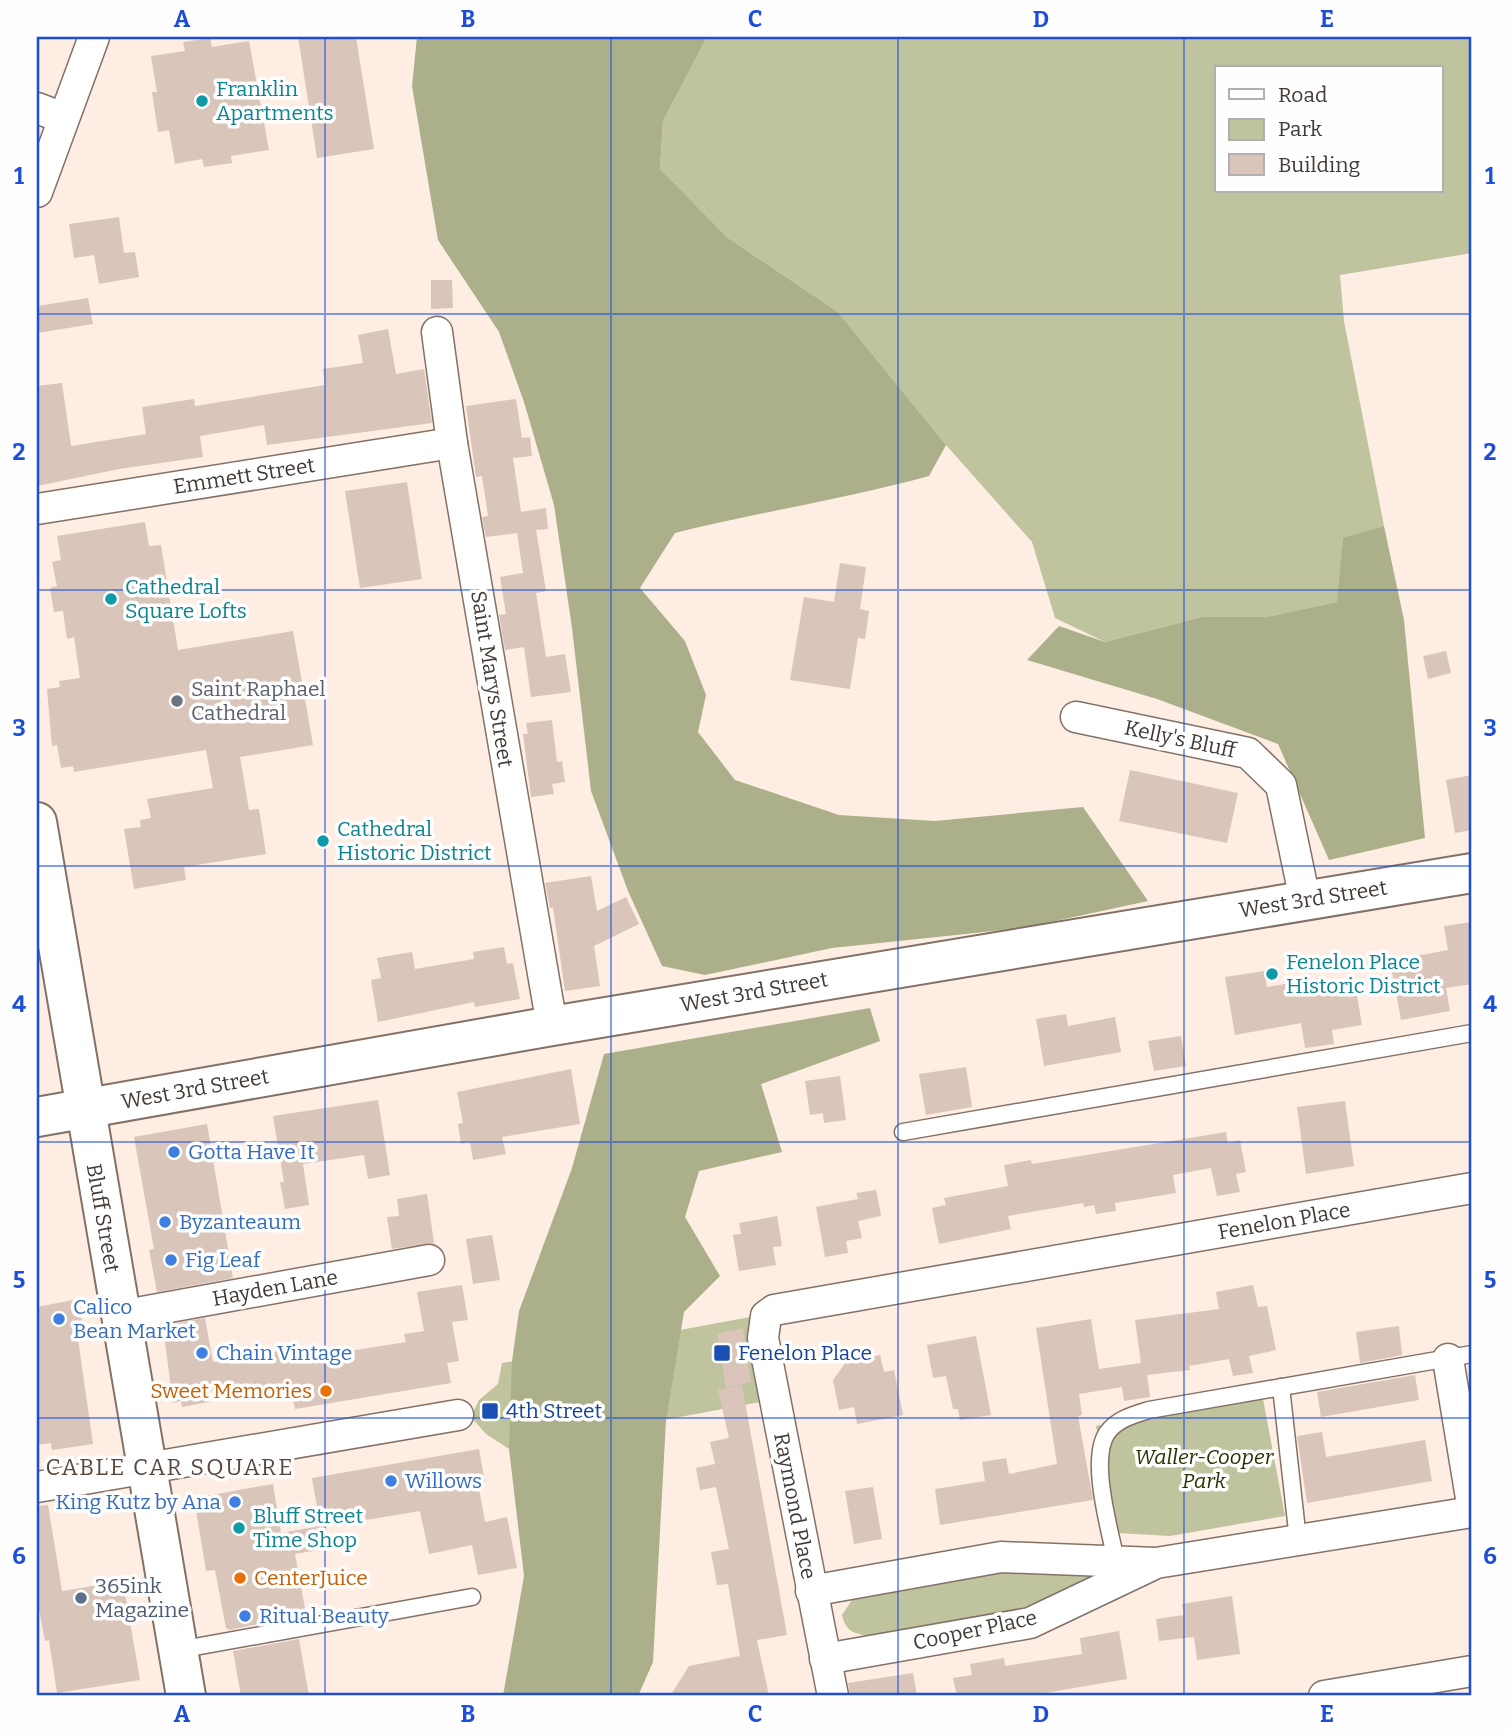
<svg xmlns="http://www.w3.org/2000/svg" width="1509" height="1733" viewBox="0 0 1509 1733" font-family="Bitter,serif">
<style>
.green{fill:#bfc49e;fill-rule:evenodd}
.forest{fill:#abb08a}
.building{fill:#d9c5b9}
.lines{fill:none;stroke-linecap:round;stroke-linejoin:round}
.lane-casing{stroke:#837166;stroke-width:19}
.street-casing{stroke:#837166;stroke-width:33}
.secondary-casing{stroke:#837166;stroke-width:42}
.lane{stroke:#fff;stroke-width:16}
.street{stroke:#fff;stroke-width:30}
.secondary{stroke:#fff;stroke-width:38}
.grid{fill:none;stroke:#1d4ed8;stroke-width:2;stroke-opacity:0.55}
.culture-dot{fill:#0f9aa8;stroke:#fefefe;stroke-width:2.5}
.worship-dot{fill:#6b7280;stroke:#fefefe;stroke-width:2.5}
.shop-dot{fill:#3f7fe0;stroke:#fefefe;stroke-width:2.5}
.transit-dot{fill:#1a4fb4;stroke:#fefefe;stroke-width:2.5}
.food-dot{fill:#e8710a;stroke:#fefefe;stroke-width:2.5}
.service-dot{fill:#5c6f8a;stroke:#fefefe;stroke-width:2.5}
.labels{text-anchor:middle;stroke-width:7;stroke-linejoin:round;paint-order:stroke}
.culture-label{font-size:21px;fill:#0d838f;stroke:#fefefe;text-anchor:start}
.street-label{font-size:21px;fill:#413a35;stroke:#fefefe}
.worship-label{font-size:21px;fill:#5b616d;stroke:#fefefe;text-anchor:start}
.shop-label{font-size:21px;fill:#366cbe;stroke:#fefefe;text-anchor:start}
.transit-label{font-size:21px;fill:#164399;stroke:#fefefe;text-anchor:start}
.food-label{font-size:21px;fill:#c56008;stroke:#fefefe;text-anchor:end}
.park-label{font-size:21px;font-style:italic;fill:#2d3001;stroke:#fefefe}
.service-label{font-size:21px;fill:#4e5e75;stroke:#fefefe;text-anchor:start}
.neighbourhood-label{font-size:23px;letter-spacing:2px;fill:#57473c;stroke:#fefefe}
.neatline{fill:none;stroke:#1d4ed8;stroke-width:2.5}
.grid-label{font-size:23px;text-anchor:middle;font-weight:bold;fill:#1d4ed8}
</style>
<rect width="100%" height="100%" fill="#fdede3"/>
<g class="green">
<path d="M707,37h765v216l-132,22 4,46 40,205 -41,13 -5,63 -72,15h-64l-97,25 -50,-24 -23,-76 -86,-97 -108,-133 -110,-74 -68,-69 3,-48zM1217,68h224v123h-224z"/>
<polygon points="750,1317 766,1401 509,1449 486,1434 471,1417 479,1400 498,1384 502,1363"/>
<polygon points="1263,1399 1285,1516 1170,1536 1117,1533 1096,1426"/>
<path d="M1009,1571l104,2 1,4 -98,33 -147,26c-16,-3 -23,-4 -27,-21l12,-18z"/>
</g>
<g class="forest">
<path d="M417,37h290l-44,84 -3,48 68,69 110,74 108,133 -17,31c-84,23 -170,36 -254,57l-35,55 45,53 21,54 -8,37 37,48 104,35 96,6 148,-14 65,94 -125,27 -191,20 -127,27 -43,-9 -34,-75 -37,-100 -19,-163 -18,-123 -30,-103 -25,-70 -61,-92 -26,-154z"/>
<polygon points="1384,526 1404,620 1425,838 1329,860 1278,744 1157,699 1027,660 1059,626 1105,642 1202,617 1266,617 1337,602 1343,538"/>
<polygon points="870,1008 880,1041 761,1084 782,1152 699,1171 685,1217 720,1276 684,1312 666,1420 653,1662 638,1696 503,1696 524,1576 509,1449 512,1361 519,1311 572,1168 604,1054"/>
</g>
<g class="building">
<polygon points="298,37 356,37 374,149 317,158"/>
<polygon points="210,38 212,47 249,41 269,150 231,156 232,163 204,167 202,159 175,164 169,130 158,132 152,92 157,92 151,56 185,51 183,42"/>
<polygon points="119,217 124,253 135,252 139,277 99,284 94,255 74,258 69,224"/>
<polygon points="431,280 452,280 453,308 431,309"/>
<polygon points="88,298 93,324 37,333 37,306"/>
<polygon points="388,329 396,374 424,369 432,423 267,445 264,425 200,436 203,457 119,469 37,486 37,386 62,383 71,446 146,434 142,407 194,399 195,406 325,385 323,369 363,363 358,335"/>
<polygon points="516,399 522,438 530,437 532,456 513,458 521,512 546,508 548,529 536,530 546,591 536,593 546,657 565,654 571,692 531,697 524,647 505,650 499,615 506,614 500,577 523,573 517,533 486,537 482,517 488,516 482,476 476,477 466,406"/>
<polygon points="407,482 422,579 360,588 345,491"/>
<polygon points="145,522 149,546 161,545 178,650 293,631 313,745 240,757 249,810 259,809 266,854 184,867 186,880 134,889 124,829 141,827 140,820 151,818 147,799 213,788 206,750 74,772 73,766 61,768 57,745 52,746 47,689 60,687 59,681 80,678 74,637 67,639 63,611 54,612 50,588 57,586 52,562 61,560 57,536"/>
<polygon points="840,563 866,567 860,609 869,611 865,639 858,638 850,689 790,680 804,597 834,602"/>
<polygon points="1446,651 1451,673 1428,679 1423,656"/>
<polygon points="552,720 557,762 562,761 565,782 552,784 554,794 531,797 523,734 528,734 526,723"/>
<polygon points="1130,770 1238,793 1227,843 1119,821"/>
<polygon points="1472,775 1472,830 1455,833 1446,780"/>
<polygon points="591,876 597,911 626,897 639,924 594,946 600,986 565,991 553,908 550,908 545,883"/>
<polygon points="1472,922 1472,984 1446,988 1450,1011 1401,1020 1390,961 1448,950 1444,926"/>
<polygon points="504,947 507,964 513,963 520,999 475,1007 474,1002 378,1022 371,980 381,978 377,958 412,952 415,969 474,959 473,952"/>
<polygon points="1264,971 1267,987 1325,977 1326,983 1354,978 1362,1025 1332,1030 1334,1044 1305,1048 1301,1023 1235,1035 1225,977"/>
<polygon points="1066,1014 1068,1026 1115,1017 1121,1052 1044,1066 1036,1019"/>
<polygon points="1181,1036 1186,1066 1154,1071 1148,1041"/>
<polygon points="966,1067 972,1107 926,1115 919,1074"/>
<polygon points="571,1069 580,1124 502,1137 506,1154 473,1160 470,1142 461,1144 458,1124 463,1123 457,1092"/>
<polygon points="840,1076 846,1120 824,1123 823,1113 810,1115 805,1081"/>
<polygon points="378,1100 390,1175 368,1179 364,1155 303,1164 309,1205 285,1209 280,1182 284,1182 273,1116"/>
<polygon points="1345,1101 1354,1166 1306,1174 1297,1107"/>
<polygon points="207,1124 233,1278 157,1292 149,1250 154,1249 134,1137"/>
<polygon points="1226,1132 1228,1143 1240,1140 1246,1172 1236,1174 1240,1192 1217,1196 1211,1168 1173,1175 1176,1193 1115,1203 1116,1211 1096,1214 1094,1205 1084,1207 1083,1203 1008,1216 1011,1229 939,1244 932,1208 946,1205 944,1198 1008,1186 1004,1165 1031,1160 1032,1164"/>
<polygon points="876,1190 881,1216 858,1221 862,1238 846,1241 848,1253 825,1257 816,1207 858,1199 856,1193"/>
<polygon points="427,1194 434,1243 392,1249 387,1217 399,1216 397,1199"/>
<polygon points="777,1216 782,1246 773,1247 776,1265 739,1271 733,1235 741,1234 739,1223"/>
<polygon points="492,1235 500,1280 473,1284 466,1239"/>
<polygon points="462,1285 468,1320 452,1322 459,1361 447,1363 451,1383 295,1409 291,1388 253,1394 251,1384 207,1392 209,1402 182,1407 181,1401 173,1403 164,1335 169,1334 167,1325 205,1318 213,1362 285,1350 287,1361 406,1342 404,1334 424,1331 417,1292"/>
<polygon points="1253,1285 1258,1307 1267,1306 1276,1350 1249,1356 1253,1373 1233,1376 1229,1359 1189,1366 1190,1370 1147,1375 1150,1397 1124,1401 1122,1387 1079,1394 1082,1415 1078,1416 1093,1500 940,1525 935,1489 985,1481 982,1462 1006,1458 1009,1474 1057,1464 1036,1328 1091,1319 1099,1369 1141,1363 1135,1320 1219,1309 1216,1292"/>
<polygon points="78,1299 84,1331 77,1332 93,1444 52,1450 51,1443 37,1445 37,1307"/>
<polygon points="1399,1326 1402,1355 1360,1363 1356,1332"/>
<polygon points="743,1328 751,1382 726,1388 717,1334"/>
<polygon points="976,1336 991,1415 960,1420 958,1409 953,1409 946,1376 933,1378 927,1345"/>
<polygon points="880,1355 884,1372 894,1370 903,1415 857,1424 854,1407 839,1410 833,1380 846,1362"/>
<polygon points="1415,1375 1419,1400 1321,1417 1317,1392"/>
<polygon points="742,1385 787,1635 757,1640 769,1696 670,1696 689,1666 740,1656 728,1584 717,1585 711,1552 729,1549 716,1487 700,1490 696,1468 715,1464 710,1442 729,1438 718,1390"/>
<polygon points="1322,1432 1326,1457 1425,1440 1432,1481 1307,1503 1297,1436"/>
<polygon points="479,1449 485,1482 478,1483 485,1522 507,1517 517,1568 478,1575 472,1545 429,1554 420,1511 366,1520 365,1516 320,1524 312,1478"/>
<polygon points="273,1484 281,1533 326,1525 330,1548 295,1554 306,1614 229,1630 226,1628 215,1570 206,1571 194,1498"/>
<polygon points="873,1487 882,1539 854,1544 845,1491"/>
<polygon points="48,1505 62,1591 123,1581 140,1680 57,1693 49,1640 45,1641 37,1600 37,1506"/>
<polygon points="1232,1596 1240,1654 1197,1660 1194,1637 1159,1641 1156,1619 1184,1615 1182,1604"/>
<polygon points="1119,1631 1127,1679 1027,1696 957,1696 953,1678 972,1675 970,1664 1004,1658 1005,1666 1082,1654 1080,1638"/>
<polygon points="299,1639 309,1696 241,1696 233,1651"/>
<polygon points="913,1673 917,1696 850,1696 848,1683"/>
</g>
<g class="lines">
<g class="lane-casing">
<g id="lane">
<polyline points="903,1132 1472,1033"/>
<polyline points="1281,1387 1298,1540"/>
<path d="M1116,1561c-6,-31 -27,-101 -9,-128 10,-14 26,-18 42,-23l323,-56"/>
<polyline points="178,1650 472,1597"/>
</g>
</g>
<g class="street-casing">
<g id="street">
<polyline points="37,108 63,118"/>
<polyline points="37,192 94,37"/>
<polyline points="437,332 452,443 552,1026"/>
<polyline points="37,509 452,443"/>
<polyline points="1076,717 1248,753 1281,785 1305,900"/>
<polyline points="120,1316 429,1260"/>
<polyline points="1448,1359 1472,1504"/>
<polyline points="37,1487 458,1415"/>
<polyline points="811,1591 1001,1557 1156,1563 1472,1512"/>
<polyline points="825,1659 1030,1623 1152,1565"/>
<polyline points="833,1696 763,1338 766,1316 774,1310 1472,1188"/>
<polyline points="1324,1696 1472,1671"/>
</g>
</g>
<g class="secondary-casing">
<g id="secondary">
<polyline points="37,822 186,1696"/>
<polyline points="37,1117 552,1026 1472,873"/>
</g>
</g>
<use href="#lane" class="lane"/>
<use href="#street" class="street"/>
<use href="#secondary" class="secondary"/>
</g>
<path class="grid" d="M325,37v1659M611,37v1659M898,37v1659M1184,37v1659M37,314h1435M37,590h1435M37,866h1435M37,1142h1435M37,1418h1435"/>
<g class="culture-dot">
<circle cx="202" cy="101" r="7"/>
<circle cx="111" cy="599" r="7"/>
<circle cx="323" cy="841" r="7"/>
<circle cx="1272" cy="974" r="7"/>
<circle cx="239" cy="1528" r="7"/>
</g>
<circle class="worship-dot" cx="177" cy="701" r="7"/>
<g class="shop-dot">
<circle cx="174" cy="1152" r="7"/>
<circle cx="165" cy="1222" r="7"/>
<circle cx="171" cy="1260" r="7"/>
<circle cx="59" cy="1319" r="7"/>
<circle cx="202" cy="1353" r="7"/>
<circle cx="391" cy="1481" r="7"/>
<circle cx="235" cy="1502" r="7"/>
<circle cx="245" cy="1616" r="7"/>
</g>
<g class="transit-dot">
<rect x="713" y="1344" width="18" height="18" rx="3.5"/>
<rect x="481" y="1402" width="18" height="18" rx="3.5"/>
</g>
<g class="food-dot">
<circle cx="326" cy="1391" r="7"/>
<circle cx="240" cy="1578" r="7"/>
</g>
<circle class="service-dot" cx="81" cy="1598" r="7"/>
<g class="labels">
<g class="culture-label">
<text x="216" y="96">Franklin<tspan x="216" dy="24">Apartments</tspan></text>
<text x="125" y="594">Cathedral<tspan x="125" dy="24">Square Lofts</tspan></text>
<text x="337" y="836">Cathedral<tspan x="337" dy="24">Historic District</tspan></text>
<text x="1286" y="969">Fenelon Place<tspan x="1286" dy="24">Historic District</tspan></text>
<text x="253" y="1523">Bluff Street<tspan x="253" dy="24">Time Shop</tspan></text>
</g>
<g class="street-label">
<text transform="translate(244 476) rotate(-9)" y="7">Emmett Street</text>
<text transform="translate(492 679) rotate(81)" y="7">Saint Marys Street</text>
<text transform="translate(1180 739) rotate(12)" y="7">Kelly's Bluff</text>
<text transform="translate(1313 899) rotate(-9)" y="7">West 3rd Street</text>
<text transform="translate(754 992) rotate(-10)" y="7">West 3rd Street</text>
<text transform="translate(195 1089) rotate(-10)" y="7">West 3rd Street</text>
<text transform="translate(103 1218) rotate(80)" y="7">Bluff Street</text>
<text transform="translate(1284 1221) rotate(-10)" y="7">Fenelon Place</text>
<text transform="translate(275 1288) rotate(-10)" y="7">Hayden Lane</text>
<text transform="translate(795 1506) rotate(79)" y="7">Raymond Place</text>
<text transform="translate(975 1630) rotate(-12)" y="7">Cooper Place</text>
</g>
<g class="worship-label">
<text x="191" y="696">Saint Raphael<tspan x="191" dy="24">Cathedral</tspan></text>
</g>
<g class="shop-label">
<text x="188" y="1159">Gotta Have It</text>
<text x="179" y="1229">Byzanteaum</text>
<text x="185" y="1267">Fig Leaf</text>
<text x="73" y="1314">Calico<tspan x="73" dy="24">Bean Market</tspan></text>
<text x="216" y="1360">Chain Vintage</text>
<text x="405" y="1488">Willows</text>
<text x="221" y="1509" text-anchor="end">King Kutz by Ana</text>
<text x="259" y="1623">Ritual Beauty</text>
</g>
<g class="transit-label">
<text x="738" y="1360">Fenelon Place</text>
<text x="506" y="1418">4th Street</text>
</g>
<g class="food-label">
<text x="312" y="1398">Sweet Memories</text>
<text x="254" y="1585" text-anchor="start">CenterJuice</text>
</g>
<g class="park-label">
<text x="1204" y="1464">Waller-Cooper<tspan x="1204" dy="24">Park</tspan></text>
</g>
<g class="service-label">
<text x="95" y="1593">365ink<tspan x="95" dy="24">Magazine</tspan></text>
</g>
<g class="neighbourhood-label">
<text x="170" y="1475">CABLE CAR SQUARE</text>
</g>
</g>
<rect width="1509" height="1733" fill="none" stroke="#fefefe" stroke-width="77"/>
<rect x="1215" y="66" width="228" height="126" fill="#fefefe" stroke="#b2b0ae" stroke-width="2"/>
<rect x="1229" y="89" width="35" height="10" fill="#ffffff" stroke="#b2b0ae" stroke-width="2"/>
<text x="1278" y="102" font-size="21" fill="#413a35">Road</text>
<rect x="1229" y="119" width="35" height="21" fill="#bfc49e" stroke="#b2b0ae" stroke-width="2"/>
<text x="1278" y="136" font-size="21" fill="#413a35">Park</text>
<rect x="1229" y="154" width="35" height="21" fill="#d9c5b9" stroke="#b2b0ae" stroke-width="2"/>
<text x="1278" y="172" font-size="21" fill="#413a35">Building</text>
<rect x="38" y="38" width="1432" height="1656" class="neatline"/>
<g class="grid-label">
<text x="182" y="27">A</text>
<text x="468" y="27">B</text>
<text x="755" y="27">C</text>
<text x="1041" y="27">D</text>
<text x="1327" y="27">E</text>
<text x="19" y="184">1</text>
<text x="1490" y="184">1</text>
<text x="19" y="460">2</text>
<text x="1490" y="460">2</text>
<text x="19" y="736">3</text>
<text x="1490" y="736">3</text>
<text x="19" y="1012">4</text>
<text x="1490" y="1012">4</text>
<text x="19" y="1288">5</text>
<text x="1490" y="1288">5</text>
<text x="19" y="1564">6</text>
<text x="1490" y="1564">6</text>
<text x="182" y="1722">A</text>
<text x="468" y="1722">B</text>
<text x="755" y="1722">C</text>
<text x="1041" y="1722">D</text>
<text x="1327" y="1722">E</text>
</g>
</svg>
